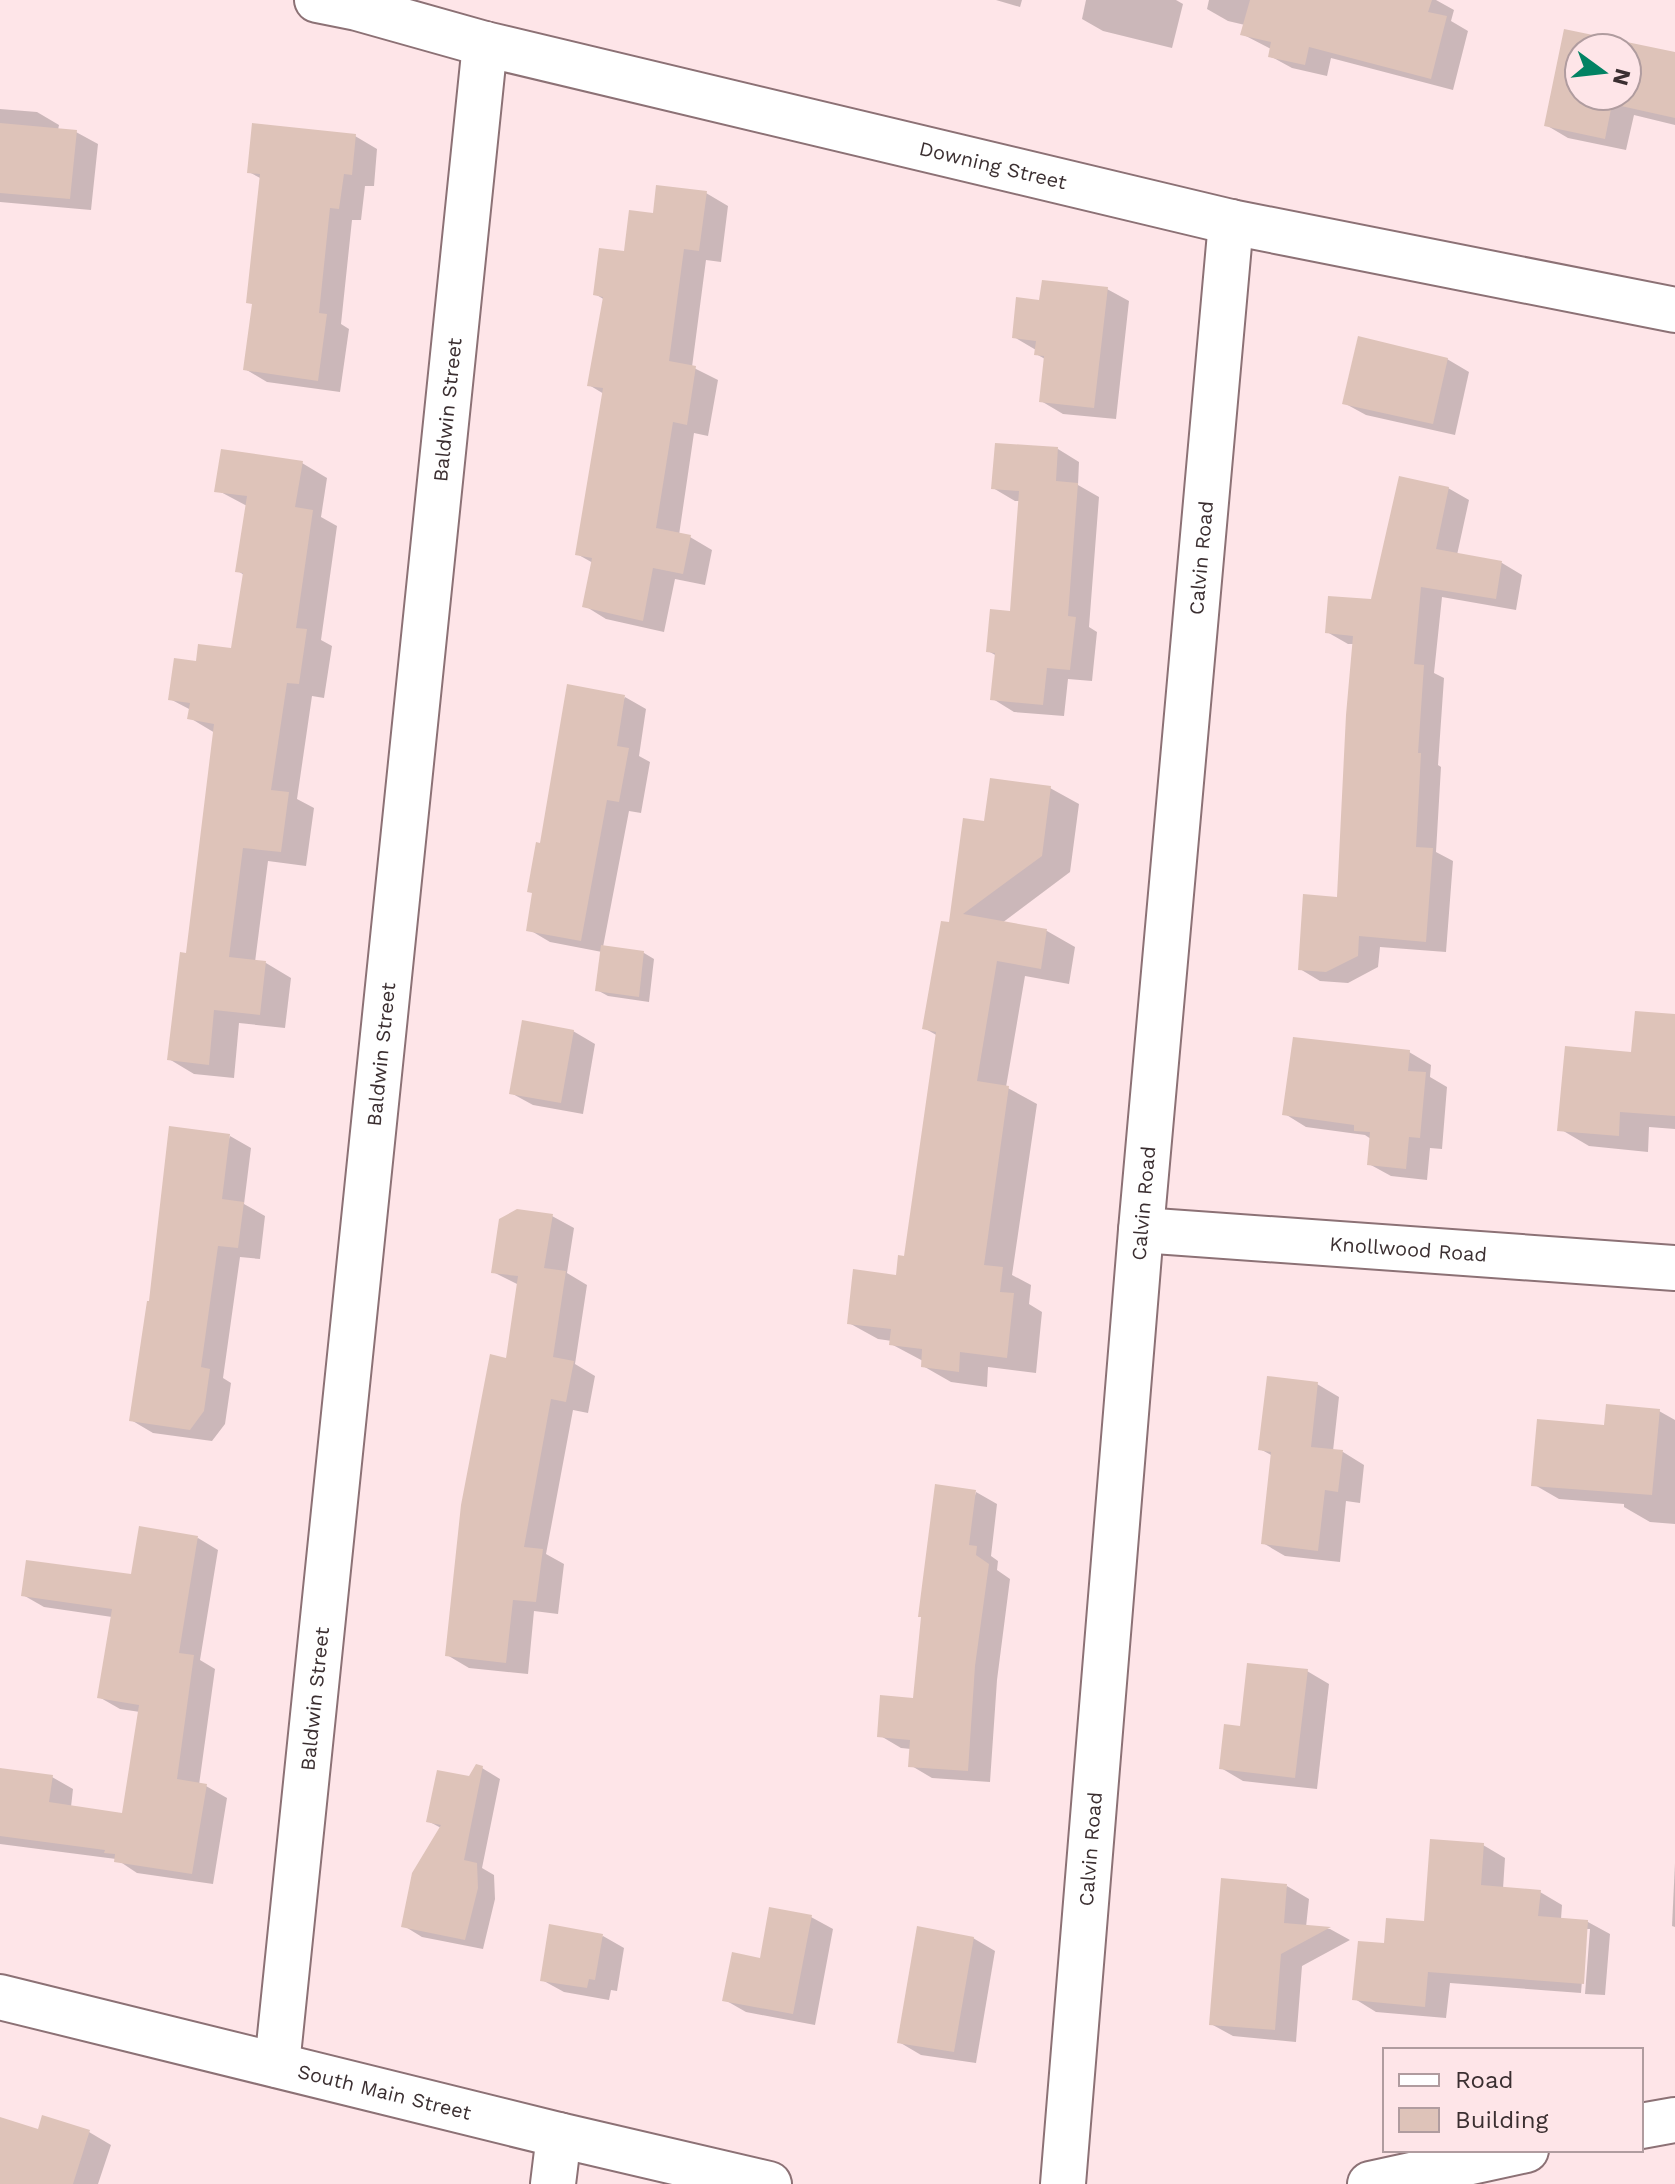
<svg xmlns="http://www.w3.org/2000/svg" width="1675" height="2184" viewBox="0 0 1675 2184" font-family="'Work Sans',sans-serif">
<style>
.shadow{fill:#0003}
.building{fill:#dec3b9;fill-rule:evenodd}
.lines{fill:none;stroke-linecap:round;stroke-linejoin:round}
.minor-casing{stroke:#8c7175;stroke-width:48}
.minor{stroke:#fff;stroke-width:44}
.labels{text-anchor:middle;stroke-width:6;stroke-linejoin:round;paint-order:stroke}
.street-label{font-size:20px;fill:#3b2f31;stroke:#fee5e8}
</style>
<rect width="100%" height="100%" fill="#fee5e8"/>
<g class="shadow">
<polygon points="996,0 1022,0 1020,7"/>
<polygon points="1086,0 1176,0 1183,4 1172,48 1103,31 1082,19"/>
<polygon points="1209,0 1436,0 1454,10 1451,21 1468,31 1453,90 1331,58 1327,76 1292,68 1270,56 1271,49 1242,34 1245,25 1228,21 1207,9"/>
<polygon points="1565,31 1624,48 1579,48 1579,96 1627,96 1627,50 1675,76 1675,125 1634,115 1626,150 1568,138 1546,125"/>
<polygon points="0,109 37,112 59,125 58,130 76,132 98,144 91,210 0,202"/>
<polygon points="355,136 377,149 374,186 365,186 361,220 352,220 341,324 349,329 340,392 267,382 245,369 254,305 262,179 249,172"/>
<polygon points="706,193 728,206 721,262 706,260 692,367 718,380 708,436 694,433 679,535 690,537 712,550 705,585 675,579 664,632 606,619 585,606 593,563 577,554 604,394 589,385 605,300 595,294 655,215"/>
<polygon points="1107,289 1129,301 1116,419 1063,414 1041,401 1045,359 1036,354 1036,350 1014,337 1041,302"/>
<polygon points="1447,359 1469,372 1455,435 1366,415 1344,403"/>
<polygon points="1058,449 1079,462 1078,485 1099,497 1089,627 1097,632 1092,681 1068,679 1064,716 1014,712 993,699 997,656 988,651 1012,613 1020,501 1015,501 993,488"/>
<polygon points="302,463 327,478 321,517 337,526 321,640 332,646 324,698 312,696 297,799 314,808 306,866 268,861 255,962 266,963 291,978 285,1028 239,1023 234,1078 194,1074 169,1059 188,955 215,733 190,718 191,710 170,699 198,664 233,651 244,575 238,571 247,506 217,490"/>
<polygon points="1448,488 1469,500 1457,555 1502,563 1522,575 1516,610 1442,597 1434,673 1444,678 1438,765 1441,767 1436,852 1453,861 1446,952 1380,947 1378,967 1348,983 1320,981 1300,969 1339,899 1354,644 1348,644 1327,632 1373,601"/>
<polygon points="625,697 646,709 639,756 650,762 641,813 629,811 603,947 644,953 654,959 649,1002 608,996 597,990 602,952 550,942 528,929 542,845"/>
<polygon points="1050,788 1079,804 1070,872 1002,923 1047,931 1075,947 1069,984 1025,976 1006,1087 1037,1104 1012,1275 1031,1285 1029,1304 1042,1312 1036,1373 988,1367 987,1387 951,1382 923,1366 923,1361 891,1344 892,1341 878,1339 849,1323 898,1277 905,1258 938,1036 924,1028 951,925 986,823"/>
<polygon points="1675,1016 1675,1129 1649,1127 1648,1152 1589,1146 1560,1129 1633,1054"/>
<polygon points="573,1031 595,1044 583,1114 533,1105 511,1093"/>
<polygon points="1409,1052 1431,1065 1430,1077 1447,1087 1442,1149 1430,1148 1427,1180 1391,1176 1369,1164 1371,1139 1365,1135 1306,1127 1285,1114"/>
<polygon points="230,1136 251,1148 244,1204 265,1216 260,1259 240,1257 223,1378 231,1383 225,1424 212,1441 153,1433 131,1420"/>
<polygon points="552,1216 574,1228 567,1273 587,1285 575,1364 595,1376 588,1413 573,1410 546,1554 564,1564 558,1614 534,1611 528,1674 469,1668 447,1655 508,1360 519,1285 493,1272"/>
<polygon points="1317,1384 1339,1397 1333,1451 1343,1452 1364,1465 1360,1503 1346,1501 1340,1562 1285,1556 1263,1543 1273,1456 1260,1449"/>
<polygon points="1659,1411 1675,1420 1675,1524 1650,1522 1624,1507 1624,1504 1559,1499 1533,1484 1606,1427"/>
<polygon points="976,1492 997,1504 991,1556 998,1561 997,1570 1010,1579 997,1680 990,1782 932,1778 910,1765 911,1749 901,1748 879,1735 915,1700"/>
<polygon points="198,1538 218,1550 200,1660 215,1669 199,1785 206,1786 227,1798 213,1884 137,1873 116,1859 0,1844 0,1770 52,1777 73,1789 71,1807 123,1815 140,1712 120,1709 99,1697 112,1617 44,1607 23,1595 133,1576"/>
<polygon points="1307,1671 1329,1684 1317,1789 1243,1781 1221,1768 1242,1728"/>
<polygon points="482,1768 500,1779 482,1868 494,1875 495,1899 483,1949 422,1937 404,1926 441,1828 428,1821"/>
<polygon points="1483,1845 1505,1858 1503,1889 1540,1892 1562,1905 1561,1919 1588,1922 1610,1934 1605,1995 1585,1994 1590,1929 1586,1929 1581,1993 1450,1983 1446,2018 1376,2012 1355,1999 1386,1945 1426,1923"/>
<polygon points="1675,1863 1675,1927 1672,1926"/>
<polygon points="1287,1886 1309,1899 1306,1927 1330,1929 1350,1940 1302,1966 1296,2042 1233,2036 1211,2024"/>
<polygon points="811,1917 833,1929 815,2025 746,2012 725,2000 762,1960"/>
<polygon points="603,1936 624,1948 617,1991 611,1990 609,2000 564,1992 542,1980"/>
<polygon points="973,1938 995,1951 976,2063 921,2055 899,2042"/>
<polygon points="0,2119 39,2131 89,2132 111,2145 98,2184 0,2184"/>
</g>
<g class="building">
<polygon points="1250,0 1432,0 1428,12 1447,16 1431,79 1309,47 1305,65 1268,57 1271,42 1240,35"/>
<path d="M1564,29l111,23v66l-63,-14 -7,35 -61,-13zM1579,48h48v48h-48z"/>
<polygon points="0,123 77,130 70,199 0,193"/>
<polygon points="252,123 356,134 352,175 344,174 339,209 330,208 319,313 327,314 318,381 243,370 252,304 246,303 260,174 247,173"/>
<polygon points="656,185 707,191 699,251 684,249 669,361 696,366 687,425 673,422 656,528 691,535 683,574 653,568 643,621 582,607 592,558 575,555 603,388 587,386 603,297 593,295 599,248 624,251 629,210 653,213"/>
<polygon points="1042,280 1108,287 1094,408 1039,402 1044,356 1034,355 1036,341 1012,338 1016,297 1039,300"/>
<polygon points="1358,336 1448,358 1433,424 1342,404"/>
<polygon points="995,443 1058,447 1056,481 1078,483 1068,616 1076,617 1070,670 1047,668 1043,705 990,700 995,653 986,652 990,609 1010,611 1019,491 991,489"/>
<polygon points="221,449 303,461 295,507 313,510 296,628 307,629 299,684 287,683 271,790 289,792 281,852 243,848 229,957 266,961 260,1015 214,1010 209,1065 167,1060 180,952 186,953 214,724 187,719 190,703 168,700 174,658 196,661 198,644 231,648 243,573 235,572 247,496 214,492"/>
<polygon points="1399,476 1449,487 1436,549 1502,561 1496,599 1421,587 1414,664 1424,665 1418,753 1421,753 1416,847 1433,848 1426,942 1359,936 1358,956 1326,972 1298,970 1303,894 1337,897 1346,715 1353,636 1325,633 1328,596 1371,599"/>
<polygon points="567,684 625,695 617,746 629,748 619,802 607,800 581,941 526,931 532,893 527,892 536,842 540,843"/>
<polygon points="990,778 1051,786 1042,856 963,914 1047,929 1041,969 997,961 977,1081 1009,1086 984,1265 1003,1267 1000,1292 1014,1293 1007,1358 960,1352 959,1372 921,1367 922,1349 889,1345 891,1329 847,1324 853,1269 896,1275 898,1255 904,1256 936,1032 922,1029 941,921 949,922 963,818 984,821"/>
<polygon points="601,945 644,951 639,997 595,991"/>
<polygon points="1635,1011 1675,1014 1675,1116 1620,1112 1619,1136 1557,1131 1565,1046 1631,1052"/>
<polygon points="522,1020 574,1030 561,1103 509,1094"/>
<polygon points="1293,1037 1410,1050 1408,1071 1426,1072 1420,1138 1409,1137 1406,1169 1367,1165 1370,1132 1354,1131 1354,1125 1282,1115"/>
<polygon points="169,1126 230,1134 222,1199 244,1202 238,1248 218,1246 201,1367 210,1369 204,1411 190,1430 129,1421 147,1301 149,1301"/>
<polygon points="517,1209 553,1214 544,1268 566,1271 553,1357 574,1361 566,1402 551,1399 524,1547 543,1549 536,1602 513,1600 506,1663 445,1656 461,1505 490,1354 506,1358 518,1276 491,1273 499,1219"/>
<polygon points="1267,1376 1318,1382 1311,1447 1343,1450 1338,1492 1325,1490 1318,1551 1261,1544 1271,1452 1258,1450"/>
<polygon points="1606,1404 1660,1409 1652,1495 1531,1486 1537,1419 1604,1425"/>
<polygon points="935,1484 976,1490 969,1545 977,1546 976,1555 989,1564 975,1666 968,1771 908,1767 910,1740 877,1737 880,1695 913,1698 921,1617 918,1617"/>
<polygon points="139,1526 198,1536 179,1653 194,1655 177,1779 207,1784 192,1874 114,1862 115,1854 104,1853 105,1850 0,1836 0,1768 53,1775 49,1802 122,1813 139,1705 97,1698 112,1609 21,1596 26,1560 131,1574"/>
<polygon points="1247,1663 1308,1669 1295,1778 1219,1769 1224,1724 1240,1726"/>
<polygon points="476,1764 483,1766 464,1860 477,1863 478,1888 465,1940 401,1927 412,1873 441,1825 426,1822 437,1770 469,1776"/>
<polygon points="1430,1839 1484,1843 1481,1885 1541,1890 1538,1916 1588,1920 1584,1984 1428,1972 1425,2007 1352,2000 1358,1941 1384,1943 1386,1918 1424,1921"/>
<polygon points="1221,1878 1287,1884 1284,1923 1331,1927 1281,1954 1275,2030 1209,2025"/>
<polygon points="769,1907 812,1915 793,2014 722,2001 732,1952 760,1958"/>
<polygon points="549,1924 603,1934 595,1980 589,1979 587,1988 540,1981"/>
<polygon points="917,1926 974,1937 954,2052 897,2043"/>
<polygon points="42,2115 90,2130 73,2184 0,2184 0,2117 38,2129"/>
</g>
<g class="lines">
<g class="minor-casing">
<g id="minor">
<path id="s1" d="M317,0l40,8 128,36 746,178 444,88"/>
<path id="s2" d="M1141,1230l534,38"/>
<path id="s3" d="M0,1997l559,138 210,49"/>
<path id="s4" d="M277,2065l208,-2021"/>
<polyline points="1641,2126 1675,2120"/>
<polyline points="553,2184 559,2135"/>
<path id="s5" d="M1063,2184l78,-954 90,-1008"/>
<polyline points="1370,2184 1526,2150"/>
</g>
</g>
<use href="#minor" class="minor"/>
</g>
<g class="labels">
<g class="street-label">
<text dy="7" stroke="none"><textPath href="#s1" startOffset="696">Downing Street</textPath></text>
<text dy="7" stroke="none"><textPath href="#s4" startOffset="1664">Baldwin Street</textPath></text>
<text dy="7" stroke="none"><textPath href="#s5" startOffset="1632">Calvin Road</textPath></text>
<text dy="7" stroke="none"><textPath href="#s4" startOffset="1016">Baldwin Street</textPath></text>
<text dy="7" stroke="none"><textPath href="#s5" startOffset="984">Calvin Road</textPath></text>
<text dy="7" stroke="none"><textPath href="#s2" startOffset="268">Knollwood Road</textPath></text>
<text dy="7" stroke="none"><textPath href="#s4" startOffset="368">Baldwin Street</textPath></text>
<text dy="7" stroke="none"><textPath href="#s5" startOffset="336">Calvin Road</textPath></text>
<text dy="7" stroke="none"><textPath href="#s3" startOffset="396">South Main Street</textPath></text>
</g>
</g>
<rect x="1383" y="2048" width="260" height="104" fill="#fee5e8" stroke="#b09c9f" stroke-width="2"/>
<rect x="1399" y="2074" width="40" height="12" fill="#ffffff" stroke="#b09c9f" stroke-width="2"/>
<text x="1455" y="2088" font-size="24" fill="#3b2f31">Road</text>
<rect x="1399" y="2108" width="40" height="24" fill="#dec3b9" stroke="#b09c9f" stroke-width="2"/>
<text x="1455" y="2128" font-size="24" fill="#3b2f31">Building</text>
<g transform="translate(1603 72) rotate(105)"><circle r="38" fill="#fee5e8" stroke="#b09c9f" stroke-width="2"/>
<path d="M0-6L14 30L0 20L-14 30Z" fill="#028263"/>
<text y="-12" font-size="22" font-weight="bold" text-anchor="middle" fill="#3b2f31">N</text>
</g>
</svg>
